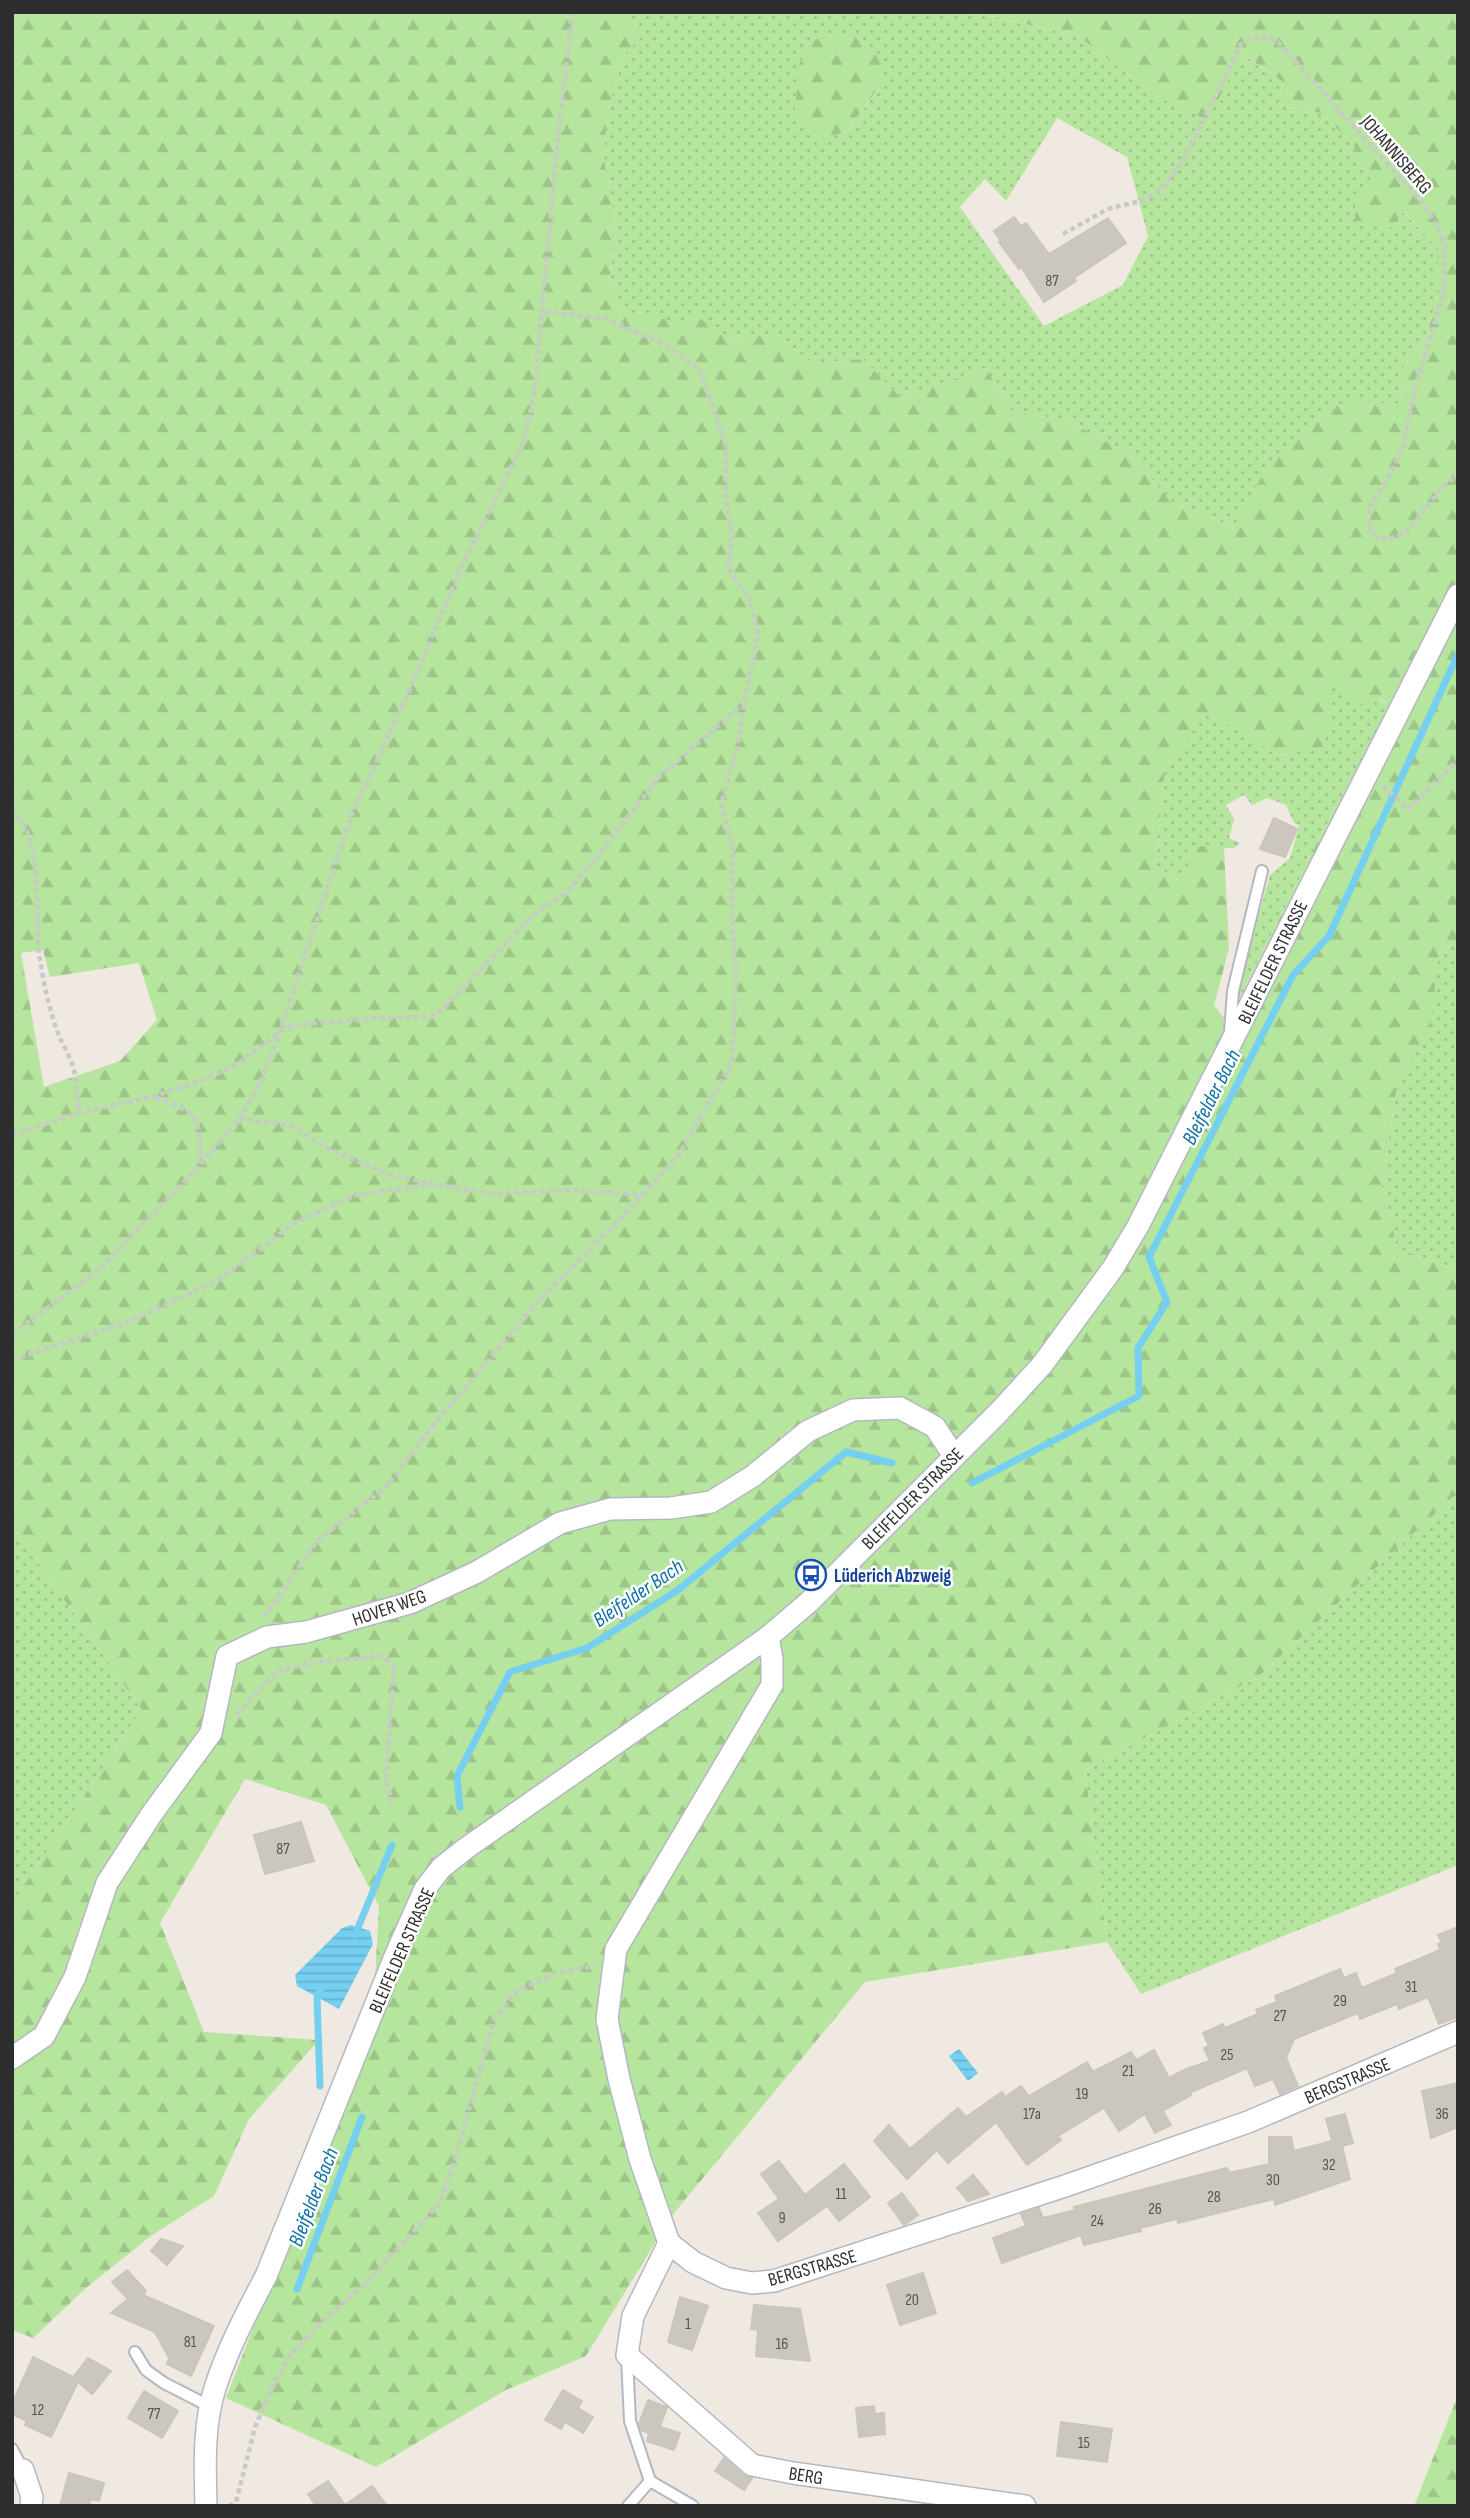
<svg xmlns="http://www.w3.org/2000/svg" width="1470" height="2518" font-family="'Sofia Sans Condensed',sans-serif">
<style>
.grass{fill:url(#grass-dots);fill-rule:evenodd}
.forest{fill:url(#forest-firs);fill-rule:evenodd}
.water{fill:url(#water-rules)}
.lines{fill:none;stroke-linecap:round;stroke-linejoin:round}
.stream{stroke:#75cff0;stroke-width:7}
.building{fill:#cbc7bf;stroke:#cbc5ba;stroke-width:2}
.service-casing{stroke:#b4b7c1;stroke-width:14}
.minor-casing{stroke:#b4b7c1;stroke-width:24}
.path{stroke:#c9c9c9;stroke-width:4.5;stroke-dasharray:5 3.5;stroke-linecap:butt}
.service{stroke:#fff;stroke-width:10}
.minor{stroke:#fff;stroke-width:21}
.labels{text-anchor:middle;stroke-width:5;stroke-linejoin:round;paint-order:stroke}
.number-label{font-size:16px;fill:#555452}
.street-label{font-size:19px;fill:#2e2e2e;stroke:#fff}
.transit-label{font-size:19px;font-weight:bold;fill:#164399;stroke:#fff;text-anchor:start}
.water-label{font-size:21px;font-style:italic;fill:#0d6fa3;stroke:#fff}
</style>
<defs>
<pattern id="grass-dots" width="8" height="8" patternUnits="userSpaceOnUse" patternTransform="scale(1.75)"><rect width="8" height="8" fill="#b6e59e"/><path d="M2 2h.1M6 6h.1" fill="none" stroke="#9dc588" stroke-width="1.8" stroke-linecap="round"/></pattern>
<pattern id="forest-firs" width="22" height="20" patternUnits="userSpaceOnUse" patternTransform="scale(1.75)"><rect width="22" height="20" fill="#b6e59e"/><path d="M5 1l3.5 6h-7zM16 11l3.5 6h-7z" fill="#9dc588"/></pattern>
<pattern id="water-rules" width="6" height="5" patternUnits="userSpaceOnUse" patternTransform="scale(1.75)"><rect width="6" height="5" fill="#75cff0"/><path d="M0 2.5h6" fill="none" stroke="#66b2ce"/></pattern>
</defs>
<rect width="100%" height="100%" fill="#efe9e1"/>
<g class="grass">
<path d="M 628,12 L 953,12 L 996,17 L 1078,36 L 1160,98 L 1242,54 L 1283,82 L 1279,106 L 1321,113 L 1351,142 L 1375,183 L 1438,248 L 1438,296 L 1423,347 L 1403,368 L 1402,405 L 1348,400 L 1248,504 L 1233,527 L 1172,502 L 1128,453 L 1064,419 L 1013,413 L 986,368 L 900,397 L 863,359 L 812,363 L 777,335 L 726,337 L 691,313 L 683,324 L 624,311 L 609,281 L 612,266 L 614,212 L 604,160 L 607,113 L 624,55 L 643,35 ZM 880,87 L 846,132 L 795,111 L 798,88 ZM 1057,118 L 1127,157 L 1148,236 L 1123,285 L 1044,326 L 960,207 L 985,179 L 1006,201 Z"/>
<path d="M 1332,684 C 1352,684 1375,695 1390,706 L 1320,837 L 1240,997 L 1236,994 L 1270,875 L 1290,858 L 1299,826 L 1294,823 L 1286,805 L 1267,798 L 1252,805 L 1244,795 L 1226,805 L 1234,819 L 1229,838 L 1240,843 L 1234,848 L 1187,847 L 1193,875 L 1181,881 L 1155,866 L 1165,767 L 1208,711 L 1279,756 L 1324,746 Z"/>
<path d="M 1458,943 L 1458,1271 L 1397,1248 L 1382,1183 L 1398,1080 L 1429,1032 L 1439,951 Z"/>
<path d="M 1454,1496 L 1458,1496 L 1458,1865 L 1141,1994 L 1107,1942 L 1085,1770 L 1259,1676 Z"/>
<path d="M 12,1526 L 142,1710 L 12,1903 Z"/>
</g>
<g class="forest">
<path d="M 12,12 L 628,12 L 643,35 L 624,55 L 607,113 L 604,160 L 614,212 L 612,266 L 609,281 L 624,311 L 683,323 L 691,312 L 726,337 L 777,335 L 812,363 L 863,359 L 900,397 L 986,368 L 1013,413 L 1064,419 L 1128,453 L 1172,502 L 1233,527 L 1265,471 L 1315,417 L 1348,400 L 1402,404 L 1403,368 L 1423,347 L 1438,296 L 1438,248 L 1404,212 L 1388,230 L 1355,220 L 1355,199 L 1374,183 L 1351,142 L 1321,113 L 1279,106 L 1283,82 L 1243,54 L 1207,120 L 1160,98 L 1078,36 L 996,17 L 953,12 L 1458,12 L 1458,943 L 1439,951 L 1430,1032 L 1398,1080 L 1382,1183 L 1397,1248 L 1458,1271 L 1458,1496 L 1454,1496 L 1259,1676 L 1085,1770 L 1107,1942 L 865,1982 L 670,2218 L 586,2356 L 506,2390 L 376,2467 L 226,2398 L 373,2017 L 379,1906 L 326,1805 L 245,1779 L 160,1923 L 204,2032 L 319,2040 L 249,2119 L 214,2196 L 152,2235 L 86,2288 L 33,2338 L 12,2330 L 12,1903 L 142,1710 L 12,1526 ZM 1333,685 L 1343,685 C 1356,701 1360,711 1381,699 L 1390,706 L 1320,837 L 1228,1022 L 1214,1006 L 1229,948 L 1224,847 L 1186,846 L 1193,875 L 1180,881 L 1155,866 L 1165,767 L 1208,712 L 1279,756 L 1325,746 ZM 43,950 L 50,977 L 139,963 L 157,1020 L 120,1061 L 44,1087 L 21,953 Z"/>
<path d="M 834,34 C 862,35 867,41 882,63 L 880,86 L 846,132 L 821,138 L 807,130 L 795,111 L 799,65 L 814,40 Z"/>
<path d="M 1458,2395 L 1458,2506 L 1414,2506 Z"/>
</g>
<g class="water">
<path d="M 351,1925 L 370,1931 L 373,1944 L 339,2009 L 297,1986 L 295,1975 L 342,1928 Z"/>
<path d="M 959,2049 L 978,2073 L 968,2081 L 949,2056 Z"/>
</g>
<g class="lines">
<g class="stream">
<path d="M 972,1483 L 1139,1396 L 1138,1348 L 1167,1302 L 1149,1257 L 1293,975 L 1329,936 L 1458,654"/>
<path d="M 460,1807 L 457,1776 L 510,1672 L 587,1648 L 678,1590 L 846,1452 L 892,1463"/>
<path d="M 355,1935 L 392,1845"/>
<path d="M 320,2086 L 317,1997 L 321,1990"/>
<path d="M 297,2289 L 362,2117"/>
</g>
</g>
<g class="building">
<path d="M 1014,217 L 1021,226 L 1026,223 L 1049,254 L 1108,218 L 1126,243 L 1074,278 L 1076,281 L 1044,302 L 1021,267 L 1019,269 L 999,242 L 1001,241 L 994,231 Z"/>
<path d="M 1274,818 L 1297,829 L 1285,857 L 1260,849 Z"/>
<path d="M 301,1822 L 314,1861 L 265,1874 L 254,1835 Z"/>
<path d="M 1458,1927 L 1458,2017 L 1439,2024 L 1428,1997 L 1399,2009 L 1397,2004 L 1360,2019 L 1358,2013 L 1294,2039 L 1286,2058 L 1298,2086 L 1280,2094 L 1273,2079 L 1255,2086 L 1247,2068 L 1189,2093 L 1191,2095 L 1163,2111 L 1171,2125 L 1155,2133 L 1145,2114 L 1119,2131 L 1104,2108 L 1058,2136 L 1061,2140 L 1027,2165 L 996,2122 L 948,2163 L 937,2150 L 907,2179 L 874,2141 L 889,2125 L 910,2149 L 958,2108 L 966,2117 L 1002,2092 L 1005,2097 L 1021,2086 L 1029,2096 L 1087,2062 L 1093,2072 L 1131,2052 L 1136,2060 L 1154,2050 L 1169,2078 L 1186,2069 L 1210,2061 L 1204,2048 L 1209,2046 L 1203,2033 L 1223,2024 L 1225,2028 L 1258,2014 L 1256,2010 L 1277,2002 L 1275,1996 L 1340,1969 L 1344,1978 L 1356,1973 L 1362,1988 L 1397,1973 L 1395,1969 L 1440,1950 L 1438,1944 L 1442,1943 L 1438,1935 Z"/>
<path d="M 1458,2083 L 1458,2127 L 1431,2138 L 1422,2091 Z"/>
<path d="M 1345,2114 L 1353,2143 L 1342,2146 L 1350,2179 L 1275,2205 L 1274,2199 L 1178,2223 L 1177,2219 L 1140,2228 L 1141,2231 L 1084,2245 L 1081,2235 L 1002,2263 L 993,2238 L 1026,2226 L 1021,2214 L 1039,2208 L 1043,2218 L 1075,2210 L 1074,2207 L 1227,2168 L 1229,2173 L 1269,2164 L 1269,2137 L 1291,2137 L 1294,2151 L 1332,2141 L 1326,2119 Z"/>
<path d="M 779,2161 L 805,2195 L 844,2164 L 870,2197 L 839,2221 L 827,2206 L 778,2241 L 758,2213 L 779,2199 L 761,2174 Z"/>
<path d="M 973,2175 L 989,2194 L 968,2201 L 957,2188 Z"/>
<path d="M 902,2193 L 918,2215 L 904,2225 L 888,2203 Z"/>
<path d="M 161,2239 L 183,2246 L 167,2265 L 151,2251 Z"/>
<path d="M 127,2270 L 146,2291 L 143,2295 L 214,2326 L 191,2376 L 167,2364 L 169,2358 L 155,2332 L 111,2313 L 128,2299 L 112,2282 Z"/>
<path d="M 923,2273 L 936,2313 L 900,2325 L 887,2285 Z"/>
<path d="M 680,2297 L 708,2306 L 692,2350 L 668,2342 Z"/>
<path d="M 754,2305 L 800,2309 L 810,2361 L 756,2356 L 758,2330 L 751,2329 Z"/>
<path d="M 33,2357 L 73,2377 L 88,2358 L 111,2371 L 92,2394 L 78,2382 L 51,2437 L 25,2425 L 27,2421 L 12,2414 L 12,2404 Z"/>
<path d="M 563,2390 L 582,2401 L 578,2408 L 593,2417 L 583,2433 L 565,2422 L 561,2429 L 545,2420 Z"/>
<path d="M 144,2391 L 178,2411 L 162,2438 L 128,2418 Z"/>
<path d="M 648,2400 L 667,2407 L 660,2427 L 680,2433 L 674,2450 L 647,2441 L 649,2433 L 641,2430 L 639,2424 Z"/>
<path d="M 874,2406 L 875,2414 L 884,2413 L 885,2434 L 859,2437 L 856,2408 Z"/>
<path d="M 1061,2422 L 1112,2429 L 1107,2462 L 1057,2456 Z"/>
<path d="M 724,2458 L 743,2475 L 752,2478 L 744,2490 L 715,2471 Z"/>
<path d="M 69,2473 L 104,2483 L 99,2501 L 91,2499 L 89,2506 L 60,2506 Z"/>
<path d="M 328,2481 L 345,2505 L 372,2486 L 387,2506 L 316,2506 L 308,2494 Z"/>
</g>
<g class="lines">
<g class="service-casing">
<g id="service">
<path d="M 1230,1032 L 1233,991 L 1262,871"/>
<path d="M 135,2352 L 146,2370 L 164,2383 L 211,2407"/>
<path d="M 627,2358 L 630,2421 L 650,2481 L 693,2506"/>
<path d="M 12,2449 L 23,2470"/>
<path d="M 628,2506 L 650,2481"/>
</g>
</g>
<g class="minor-casing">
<g id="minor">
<path d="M 768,1637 L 772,1659 L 772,1685 L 616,1949 L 607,2019 L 619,2079 L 640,2159 L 669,2243 L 693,2262 L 726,2278 L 752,2283 L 774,2281 L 1065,2186 L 1248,2122 L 1458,2032"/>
<path d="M 12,2058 L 44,2036 L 75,1977 L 107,1883 L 151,1815 L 211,1733 L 227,1656 L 267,1637 L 306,1632 L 410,1603 L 477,1572 L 560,1523 L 610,1509 L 671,1508 L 711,1502 L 753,1476 L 808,1431 L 853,1410 L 900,1408 L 935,1427 L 954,1456"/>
<path d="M 669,2243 L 633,2316 L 627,2355 L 752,2465 L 793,2473 L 1025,2506"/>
<path d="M 23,2470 L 32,2497 L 31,2506"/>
<path d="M 206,2506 C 205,2467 203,2426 215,2388 C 227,2350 247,2312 266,2276 L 396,1954 L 425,1889 L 441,1868 L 465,1849 L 768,1637 L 809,1602 L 998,1413 L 1042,1365 L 1113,1268 L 1138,1226 L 1458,595"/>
</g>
</g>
<g class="path">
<path d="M 1063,234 L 1108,209 L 1144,200 L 1160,190 L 1182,163 L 1241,44 L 1259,36 L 1278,42 L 1424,205 L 1435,222 L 1445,245 L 1444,290 L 1416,385 L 1403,447 L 1387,480 L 1369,508 L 1369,525 L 1375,536 L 1387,540 L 1407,532 L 1441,489 L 1458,474"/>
<path d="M 1383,786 L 1408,809 L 1458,760"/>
<path d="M 12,809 C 45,839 34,912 39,953 C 43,981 49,1010 59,1036 C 64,1047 71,1058 74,1070 C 77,1084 77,1099 79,1113 L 155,1096 L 200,1081 L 238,1064 L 279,1033 L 294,1025 L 377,1018 L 431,1017 L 442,1010 L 532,916 L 566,893 L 585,872 L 660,776 L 743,704"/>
<path d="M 156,1097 C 200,1114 201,1118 199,1165"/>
<path d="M 239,1119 L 291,1126 L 331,1150 L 391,1175 L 432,1184 L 492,1194 L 570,1190 L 642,1195"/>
<path d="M 12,1135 L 79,1113"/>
<path d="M 12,1334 L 99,1270 L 199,1166 L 239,1119 L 258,1088 L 276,1043 L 352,814 L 409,691 L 459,573 L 523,443 L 534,395 L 560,116 L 573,12"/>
<path d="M 12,1360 L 130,1321 L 217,1281 L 293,1224 L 352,1196 L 432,1184"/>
<path d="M 264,1617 L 317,1541 L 386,1487 L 435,1423 L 544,1295 L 643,1195 L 680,1153 L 732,1063 L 736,974 L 732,923 L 733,851 L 721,804 L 738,746 L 744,703 L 758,636 L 750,599 L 728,568 L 732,532 L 725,494 L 726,446 L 699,369 L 663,344 L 607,319 L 540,311"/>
<path d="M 237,1714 L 277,1671 L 315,1662 L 384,1656 L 394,1668 L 386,1779 L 392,1803"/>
<path d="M 229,2506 L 236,2502 L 255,2427 L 272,2387 L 290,2355 L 322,2322 L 365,2284 L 440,2203 L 452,2170 L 494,2020 L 517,1991 L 556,1973 L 595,1966"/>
</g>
<use href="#service" class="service"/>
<use href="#minor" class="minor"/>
</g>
<defs>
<g id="bus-ring" transform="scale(1.575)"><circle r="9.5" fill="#fff" stroke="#1a4fb4" stroke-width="1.5"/><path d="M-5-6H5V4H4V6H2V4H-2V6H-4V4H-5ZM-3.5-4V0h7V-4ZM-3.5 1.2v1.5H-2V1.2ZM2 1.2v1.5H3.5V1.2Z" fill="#1a4fb4"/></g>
</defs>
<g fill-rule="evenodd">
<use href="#bus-ring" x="811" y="1575"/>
</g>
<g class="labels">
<g class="number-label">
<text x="1052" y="286">87</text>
<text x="283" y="1854">87</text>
<text x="1411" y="1992">31</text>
<text x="1340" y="2006">29</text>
<text x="1280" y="2021">27</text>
<text x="1227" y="2060">25</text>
<text x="1128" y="2076">21</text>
<text x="1082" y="2099">19</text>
<text x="1032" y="2119">17a</text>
<text x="1442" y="2119">36</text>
<text x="1329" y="2170">32</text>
<text x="1273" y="2185">30</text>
<text x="841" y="2199">11</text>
<text x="1214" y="2202">28</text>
<text x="1155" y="2214">26</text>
<text x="782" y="2223">9</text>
<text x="1097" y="2226">24</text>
<text x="912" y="2305">20</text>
<text x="688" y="2329">1</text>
<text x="190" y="2347">81</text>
<text x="782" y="2349">16</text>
<text x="38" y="2415">12</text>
<text x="154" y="2419">77</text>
<text x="1084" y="2448">15</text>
</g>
<g class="street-label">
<text transform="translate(1397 154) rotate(49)" y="7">JOHANNISBERG</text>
<text transform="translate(1272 962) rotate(-64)" y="7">BLEIFELDER STRASSE</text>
<text transform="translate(912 1498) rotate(-45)" y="7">BLEIFELDER STRASSE</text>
<text transform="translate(389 1607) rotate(-19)" y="7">HOVER WEG</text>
<text transform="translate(401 1950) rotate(-66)" y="7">BLEIFELDER STRASSE</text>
<text transform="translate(1347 2080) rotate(-23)" y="7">BERGSTRASSE</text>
<text transform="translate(812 2267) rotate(-16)" y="7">BERGSTRASSE</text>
<text transform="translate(806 2475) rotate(9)" y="7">BERG</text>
</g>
<g class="transit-label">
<text x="834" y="1582">Lüderich Abzweig</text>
</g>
<g class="water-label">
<text transform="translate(1211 1097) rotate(-63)" y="7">Bleifelder Bach</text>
<text transform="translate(638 1593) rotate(-34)" y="7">Bleifelder Bach</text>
<text transform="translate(313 2197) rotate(-69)" y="7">Bleifelder Bach</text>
</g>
</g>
<rect width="1470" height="2518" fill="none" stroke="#2e2e2e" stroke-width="28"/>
</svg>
